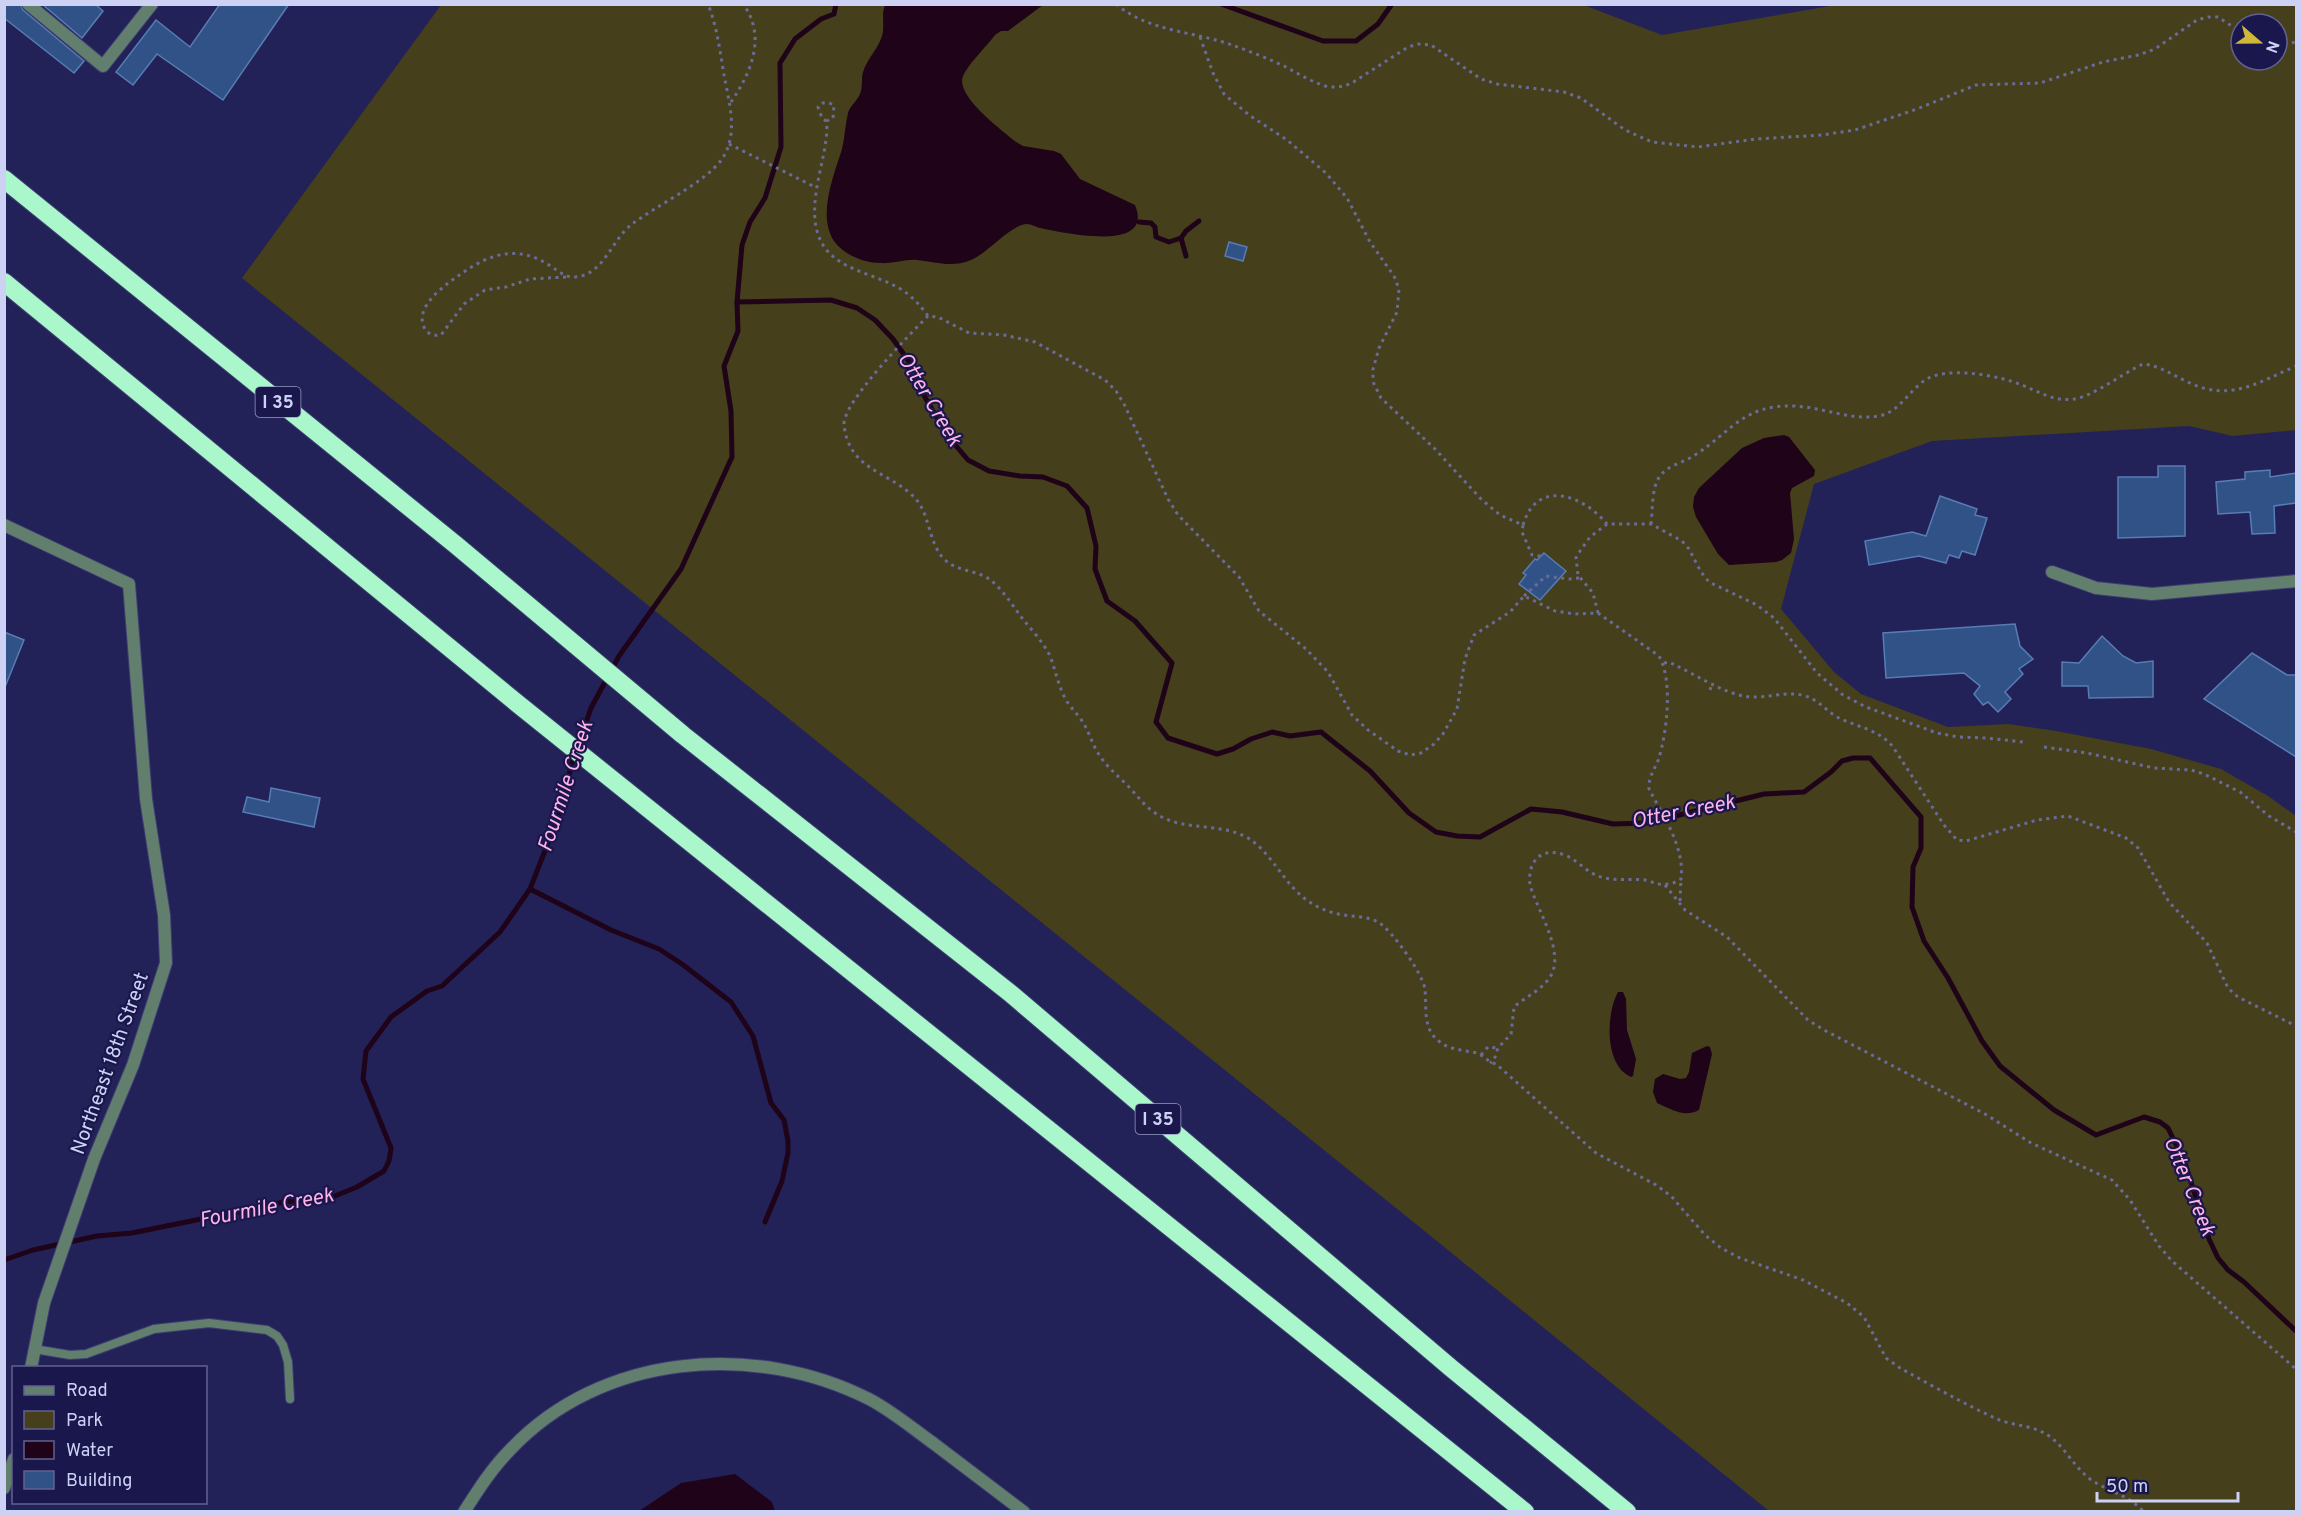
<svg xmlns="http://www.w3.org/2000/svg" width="2301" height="1516" font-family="Overpass,sans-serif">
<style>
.green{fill:#453f1c;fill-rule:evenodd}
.water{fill:#1f0318}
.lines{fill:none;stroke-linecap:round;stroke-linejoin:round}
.stream{stroke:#1f0318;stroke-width:5}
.building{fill:#305286;stroke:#587cb4;stroke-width:1.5}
.lane-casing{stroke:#3e3e71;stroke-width:10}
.street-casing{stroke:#3e3e71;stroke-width:14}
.highway-casing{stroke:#3e3e71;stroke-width:20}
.path{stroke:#696b99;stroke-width:3;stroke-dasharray:3 4.5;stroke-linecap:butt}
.lane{stroke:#627f6e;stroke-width:8}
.street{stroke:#627f6e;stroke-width:12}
.highway{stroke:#abf7cc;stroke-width:18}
.labels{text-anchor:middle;stroke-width:4.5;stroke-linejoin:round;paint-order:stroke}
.shield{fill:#1a174d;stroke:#979ac3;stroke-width:1.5}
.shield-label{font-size:18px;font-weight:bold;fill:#cdd2f5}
.street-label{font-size:20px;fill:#cdd2f5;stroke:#1a174d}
.water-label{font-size:21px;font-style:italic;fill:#ffb3e7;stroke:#1a174d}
</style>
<rect width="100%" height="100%" fill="#232258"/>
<path class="green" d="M 1581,4 L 1662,35 L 1836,5 L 2296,5 L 2296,430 L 2233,436 L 2189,426 L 1932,441 L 1814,484 L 1781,609 L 1834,672 L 1861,694 L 1948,727 L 2008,724 L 2056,731 L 2151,749 L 2221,769 L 2268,796 L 2296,816 L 2296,1511 L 1769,1511 L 1427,1233 L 242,278 L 441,5 ZM 2241,24 L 2277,24 L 2277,60 L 2241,60 Z"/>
<g class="water">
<path d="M 885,5 L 1043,5 L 1008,31 L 1001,31 L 995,35 C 986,47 969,63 963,76 C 955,96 1002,130 1016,142 L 1023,146 L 1054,151 L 1061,154 L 1080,179 L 1135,205 C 1155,253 1064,233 1040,228 C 1036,227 1031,224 1027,224 C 1011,224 988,253 971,260 C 952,268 936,262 917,260 C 905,259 893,264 881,263 C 864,263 844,255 834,241 C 817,215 834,175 842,149 C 845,137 845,125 848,113 C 850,106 857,101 860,94 C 863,87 861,79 863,72 C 867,59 878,49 882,36 C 885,26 881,15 885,5 Z"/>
<path d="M 1784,435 L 1789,437 L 1815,470 L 1814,476 L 1792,488 L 1790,493 L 1794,539 L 1791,553 L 1782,560 L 1776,562 L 1729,565 L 1718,554 L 1696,517 L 1693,507 L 1694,497 L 1699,488 L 1742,448 L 1764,438 Z"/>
<path d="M 1618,992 L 1623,992 L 1626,999 L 1627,1030 L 1636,1059 L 1633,1076 L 1631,1077 C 1604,1065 1606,1014 1618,992 Z"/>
<path d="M 1707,1046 L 1710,1047 L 1712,1054 L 1699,1110 C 1684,1118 1671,1109 1657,1103 L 1653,1092 L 1655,1079 L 1663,1074 L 1680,1079 L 1686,1078 L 1689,1072 L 1692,1053 Z"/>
<path d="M 735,1474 L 772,1502 L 775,1511 L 639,1511 L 681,1483 Z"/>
</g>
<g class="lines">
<g class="stream">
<path d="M 1221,4 L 1323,41 L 1356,41 L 1378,24 L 1392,4"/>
<path d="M 1139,222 L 1151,223 L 1155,227 L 1156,237 L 1169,242 L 1181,238 L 1186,231 L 1199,221"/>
<path d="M 1181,238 L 1186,256"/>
<path d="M 737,302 L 831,300 L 857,308 L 875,320 L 893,339 L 917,373 L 922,392 L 940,423 L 951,440 L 968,460 L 989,471 L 1020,476 L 1043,477 L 1067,486 L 1087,508 L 1096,546 L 1095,569 L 1107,601 L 1135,621 L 1172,663 L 1156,722 L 1168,738 L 1217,754 L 1233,749 L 1251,739 L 1272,732 L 1290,736 L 1321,732 L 1370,771 L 1409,813 L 1436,832 L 1457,836 L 1480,837 L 1531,809 L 1562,812 L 1613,824 L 1647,823 L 1764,794 L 1804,792 L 1831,772 L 1842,761 L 1853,758 L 1870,758 L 1921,817 L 1921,848 L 1913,867 L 1912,907 L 1924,941 L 1948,978 L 1982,1041 L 2000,1066 L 2054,1110 L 2096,1135 L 2144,1117 L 2160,1122 L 2168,1128 L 2185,1163 L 2209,1239 L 2218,1258 L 2228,1270 L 2244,1282 L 2296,1331"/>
<path d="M 530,889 L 611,930 L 659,949 L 682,964 L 731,1002 L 753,1036 L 771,1103 L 784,1120 L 788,1141 L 788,1153 L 782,1181 L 765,1222"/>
<path d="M 4,1260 L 33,1250 L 97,1236 L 132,1233 L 206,1218 L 219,1218 L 237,1212 L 284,1202 L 311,1200 L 320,1196 L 330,1198 L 357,1187 L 384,1171 L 389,1161 L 391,1148 L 363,1079 L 366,1051 L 391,1017 L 427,991 L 442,986 L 500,932 L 530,889 L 562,807 L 571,766 L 591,708 L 619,656 L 681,569 L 732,457 L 731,411 L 724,366 L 738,331 L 737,302 L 742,245 L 750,222 L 765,198 L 781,147 L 780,63 L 795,39 L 821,19 L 834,14 L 836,4"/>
</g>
</g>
<g class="building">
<path d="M 4,4 L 20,4 L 23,10 L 84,61 L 74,73 L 4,18 Z"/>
<path d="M 42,4 L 95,4 L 103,11 L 82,38 Z"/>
<path d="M 220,4 L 289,4 L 223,100 L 157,54 L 133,85 L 116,72 L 156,20 L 190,47 Z"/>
<path d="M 1229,242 L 1247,247 L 1243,261 L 1225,256 Z"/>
<path d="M 2158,466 L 2185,466 L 2185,536 L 2118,538 L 2118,477 L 2158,477 Z"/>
<path d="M 2270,470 L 2270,477 L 2296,473 L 2296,503 L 2274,506 L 2275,533 L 2252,534 L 2250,512 L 2218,514 L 2216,482 L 2245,479 L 2245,472 Z"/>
<path d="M 1940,496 L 1977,509 L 1975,515 L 1987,518 L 1975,555 L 1962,551 L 1959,558 L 1949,555 L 1946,563 L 1919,556 L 1869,565 L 1865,541 L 1912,532 L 1926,536 Z"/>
<path d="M 1544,553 L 1566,571 L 1540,600 L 1519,584 L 1526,575 L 1523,573 L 1535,559 L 1537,560 Z"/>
<path d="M 2015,624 L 2020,646 L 2033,659 L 2019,669 L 2023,674 L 2005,692 L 2011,699 L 1998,712 L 1988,702 L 1983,705 L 1974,694 L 1980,686 L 1964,673 L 1886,678 L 1883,633 Z"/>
<path d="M 4,632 L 24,640 L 5,687 L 4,687 Z"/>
<path d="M 2102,636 L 2123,656 L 2136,663 L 2153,661 L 2153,697 L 2089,698 L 2088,686 L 2062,686 L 2062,662 L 2079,663 Z"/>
<path d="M 2252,653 L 2287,675 L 2296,675 L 2296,757 L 2204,699 Z"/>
<path d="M 271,788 L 320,798 L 314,827 L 243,812 L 247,797 L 269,802 Z"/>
</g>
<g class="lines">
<g class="lane-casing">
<path id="lane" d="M 34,1349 L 70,1355 L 86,1354 L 154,1329 L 209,1323 L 267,1330 L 277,1336 L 283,1345 L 288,1362 L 290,1399"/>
</g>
<g class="street-casing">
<g id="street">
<path d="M 28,4 L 103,66 L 152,4"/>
<path d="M 4,525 L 129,584 L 146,799 L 164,915 L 166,963 L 133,1065 L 94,1159 L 44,1303 L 31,1368"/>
<path d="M 2052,572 L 2096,588 L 2152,594 L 2296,581"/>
<path d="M 4,1488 L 14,1459"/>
<path d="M 464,1512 C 478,1490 492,1468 510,1450 C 601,1353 754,1341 869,1399 C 892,1411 912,1428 933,1443 C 963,1466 994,1489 1024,1512"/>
</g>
</g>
<g class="highway-casing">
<g id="highway">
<path d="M 4,179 L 456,545 L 683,735 L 1010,993 L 1451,1368 L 1627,1512"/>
<path d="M 4,282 L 518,704 L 1525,1512"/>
</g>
</g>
<g class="path">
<path d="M 1116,4 C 1149,32 1193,31 1232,45 C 1249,51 1267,58 1284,66 C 1297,73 1310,81 1325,86 C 1335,88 1343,87 1352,83 L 1408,47 L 1418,44 L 1431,45 L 1481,79 L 1497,84 L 1564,92 L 1581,98 L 1625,130 L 1652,142 L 1698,147 L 1756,139 L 1822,135 L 1855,130 L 1917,109 L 1976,85 L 2040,83 L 2103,62 L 2138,55 L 2155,49 L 2197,20 L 2208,17 L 2218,17 L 2241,32"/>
<path d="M 1200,37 L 1213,73 L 1224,94 L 1249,115 L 1287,140 L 1326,173 L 1347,198 L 1370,242 L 1394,276 L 1399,289 L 1397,312 L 1379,348 L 1373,369 L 1373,382 L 1381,398 L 1435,449 L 1481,499 L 1500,515 L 1523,525 L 1522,532 L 1532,555 L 1541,556"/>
<path d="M 2277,45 L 2296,42"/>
<path d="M 731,102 C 751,73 767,36 743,4"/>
<path d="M 827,129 L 826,121 L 822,118 L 818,107 C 822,101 828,102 834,105 L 833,118 L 827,121 C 828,155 812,185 815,220 C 820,269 865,269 899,288 C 911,295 920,305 928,316 L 938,317 L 969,333 L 1004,335 L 1035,342 L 1105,380 L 1116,391 L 1124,404 L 1168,499 L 1178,515 L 1239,577 L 1259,611 L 1306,649 L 1328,672 L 1352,715 L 1368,730 L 1398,751 L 1410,755 L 1421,753 L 1434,744 L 1443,734 L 1457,709 L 1465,659 L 1474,635 L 1510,612 L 1524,596 L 1555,611 L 1575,614 L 1598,613 L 1659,656 C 1673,680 1667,731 1659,758 C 1655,769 1648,777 1649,789 C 1663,816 1685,847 1681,879 C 1677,881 1673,884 1668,884 C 1660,886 1653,882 1645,880 C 1630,878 1613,882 1598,876 C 1587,872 1578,861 1567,856 C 1542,845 1527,861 1530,885 C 1537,910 1566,953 1550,977 C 1542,990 1525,997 1514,1007 L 1511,1034 L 1498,1048 L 1494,1060 L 1490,1063"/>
<path d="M 729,144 L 815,187"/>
<path d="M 566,277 L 530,279 L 506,287 L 485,290 L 464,304 L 441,335 C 434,336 429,335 425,329 C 415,312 434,294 447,284 C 479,260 510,240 549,265 C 560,272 567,280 581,276 C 604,271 613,239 631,225 C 655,206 705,183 722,159 C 739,134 729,102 724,75 C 720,51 717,27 708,4"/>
<path d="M 928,316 C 911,333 842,403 844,425 C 849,469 886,471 912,495 C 931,512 927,541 944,559 C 958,573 980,569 994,583 C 1005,593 1013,606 1022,618 C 1031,629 1042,641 1049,654 C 1055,667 1057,682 1064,696 C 1068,705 1074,710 1080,718 C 1088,728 1091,742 1098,753 C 1106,766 1117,775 1128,786 C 1136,794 1142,803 1151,810 C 1178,832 1212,822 1242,835 C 1268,846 1281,880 1304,898 C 1313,905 1323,910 1334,913 C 1348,917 1364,915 1378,922 C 1391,929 1424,975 1425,990 C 1427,1009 1422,1029 1440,1042 C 1450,1050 1464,1050 1477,1053 C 1484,1056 1488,1062 1496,1064 L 1596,1153 L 1656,1185 L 1671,1196 L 1705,1235 L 1721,1248 L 1740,1258 L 1803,1280 L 1847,1303 L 1864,1317 L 1886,1358 L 1900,1368 C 1931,1385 1964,1404 1997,1419 C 2013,1426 2034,1425 2049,1436 C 2065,1447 2073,1466 2090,1479 C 2107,1491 2129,1495 2144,1512"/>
<path d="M 1651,524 C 1653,510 1651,488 1660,476 C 1668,465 1685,462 1695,455 C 1731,432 1744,404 1794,406 C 1822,407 1851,421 1879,416 C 1904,411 1913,380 1937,375 C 1962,369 1999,376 2022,385 C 2039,392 2055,402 2074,399 C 2094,396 2123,373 2143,364 C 2161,366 2174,376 2190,383 C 2231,402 2259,382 2296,366"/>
<path d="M 1523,525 C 1537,478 1583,495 1607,524"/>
<path d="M 1524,596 L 1546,576 L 1569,579 L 1580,578"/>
<path d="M 1598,613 L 1593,593 L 1578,575 L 1576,558 L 1580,551 L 1590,537 L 1607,524 L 1651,524 L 1682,541 L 1689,549 L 1701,572 L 1709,582 L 1757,605 L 1774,618 L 1817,673 L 1843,695 L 1866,707 L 1937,733 L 1958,737 L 1986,738 L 2023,742"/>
<path d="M 1664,663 L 1669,662 L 1675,665 C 1696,675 1720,691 1743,696 C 1763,700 1783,691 1802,695 C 1817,698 1825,710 1837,717 C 1856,727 1879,729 1893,747 L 1944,825 L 1957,840 L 1966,841 L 2037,820 L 2068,816 L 2126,838 L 2138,848 L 2169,902 L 2207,943 L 2228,988 L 2238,997 L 2296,1026"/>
<path d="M 1710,690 L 1712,683"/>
<path d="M 2044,747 L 2087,753 L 2154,768 L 2191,770 L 2204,774 L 2240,792 L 2269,816 L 2296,832"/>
<path d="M 1665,885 L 1685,910 L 1727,937 L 1808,1020 L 1824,1030 L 1985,1114 L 2031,1143 L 2112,1180 L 2130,1200 L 2159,1246 L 2172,1261 L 2296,1369"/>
<path d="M 1680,901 L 1681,879"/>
<path d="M 1481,1055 L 1488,1047 L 1498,1048"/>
</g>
<use href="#lane" class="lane"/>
<use href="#street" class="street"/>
<use href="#highway" class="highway"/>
</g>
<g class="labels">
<g class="shield">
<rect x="255.5" y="387" width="45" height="30" rx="4.5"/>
<rect x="1135.5" y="1104" width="45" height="30" rx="4.5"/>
</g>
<g class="shield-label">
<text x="278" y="408">I 35</text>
<text x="1158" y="1125">I 35</text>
</g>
<g class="street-label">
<text transform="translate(109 1063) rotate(-70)" y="7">Northeast 18th Street</text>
</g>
<g class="water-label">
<text transform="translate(930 399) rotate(59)" y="7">Otter Creek</text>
<text transform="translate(565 786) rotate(-72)" y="7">Fourmile Creek</text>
<text transform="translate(1683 811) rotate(-11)" y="7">Otter Creek</text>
<text transform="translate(2190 1186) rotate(68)" y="7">Otter Creek</text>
<text transform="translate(266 1207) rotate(-11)" y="7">Fourmile Creek</text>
</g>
</g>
<rect width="2301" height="1516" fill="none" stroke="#cdd2f5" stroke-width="12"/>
<rect x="12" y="1366" width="195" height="138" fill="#1a174d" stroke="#626290" stroke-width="1.5"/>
<rect x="24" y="1386" width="30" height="9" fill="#627f6e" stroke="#626290" stroke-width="1.5"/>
<text x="66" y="1396" font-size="18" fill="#cdd2f5">Road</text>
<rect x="24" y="1411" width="30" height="18" fill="#453f1c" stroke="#626290" stroke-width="1.5"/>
<text x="66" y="1426" font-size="18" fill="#cdd2f5">Park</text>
<rect x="24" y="1441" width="30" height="18" fill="#1f0318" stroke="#626290" stroke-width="1.5"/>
<text x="66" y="1456" font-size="18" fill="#cdd2f5">Water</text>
<rect x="24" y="1471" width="30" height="18" fill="#305286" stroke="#626290" stroke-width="1.5"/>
<text x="66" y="1486" font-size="18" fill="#cdd2f5">Building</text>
<g transform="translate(2259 42) rotate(110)"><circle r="28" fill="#1a174d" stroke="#626290" stroke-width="1.5"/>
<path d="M0-4.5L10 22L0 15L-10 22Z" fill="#cfb837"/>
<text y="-9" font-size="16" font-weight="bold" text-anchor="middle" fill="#cdd2f5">N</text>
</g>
<path d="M2097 1492v9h141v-9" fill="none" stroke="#cdd2f5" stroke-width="3"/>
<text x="2106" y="1492" font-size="18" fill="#cdd2f5" stroke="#1a174d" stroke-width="4.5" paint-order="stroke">50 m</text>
</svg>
